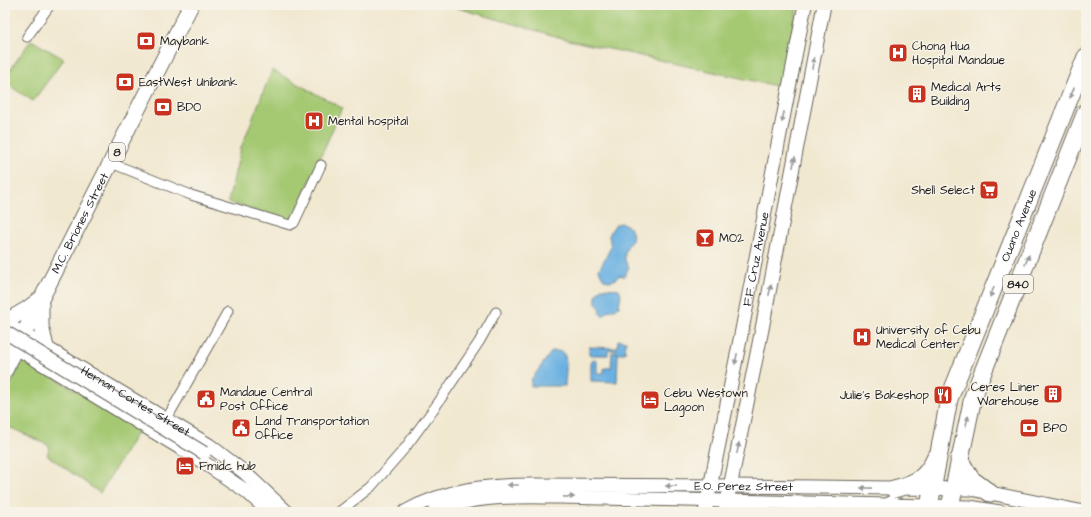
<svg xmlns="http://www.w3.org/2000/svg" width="1091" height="517" font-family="'Architects Daughter',sans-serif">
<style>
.green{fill:#a5c973;stroke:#607248}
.water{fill:#6bb1e1;stroke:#44667e}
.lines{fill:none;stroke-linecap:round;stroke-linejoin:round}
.street-casing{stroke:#67635b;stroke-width:11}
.secondary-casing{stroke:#67635b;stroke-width:15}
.primary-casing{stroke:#67635b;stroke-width:17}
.highway-casing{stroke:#67635b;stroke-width:19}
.street{stroke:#fff;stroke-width:9}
.secondary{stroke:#fff;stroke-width:13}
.primary{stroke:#fff;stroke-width:15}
.highway{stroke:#fff;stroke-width:17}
.secondary-bridge-casing{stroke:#67635b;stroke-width:15;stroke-linecap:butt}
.secondary-bridge{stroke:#fff;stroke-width:13}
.oneway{fill:#999}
.labels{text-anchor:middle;stroke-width:3;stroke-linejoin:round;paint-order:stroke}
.shield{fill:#f7f3e8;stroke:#5e5c59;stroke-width:1}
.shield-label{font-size:11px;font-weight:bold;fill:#1c1c1c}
.poi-label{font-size:12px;fill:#1c1c1c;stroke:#f7f3e8;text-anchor:start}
.street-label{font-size:12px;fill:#1c1c1c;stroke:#f7f3e8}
</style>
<rect width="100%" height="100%" fill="#f7f3e8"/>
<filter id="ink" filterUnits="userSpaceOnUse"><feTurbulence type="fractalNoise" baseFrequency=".025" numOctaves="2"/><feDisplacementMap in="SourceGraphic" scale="8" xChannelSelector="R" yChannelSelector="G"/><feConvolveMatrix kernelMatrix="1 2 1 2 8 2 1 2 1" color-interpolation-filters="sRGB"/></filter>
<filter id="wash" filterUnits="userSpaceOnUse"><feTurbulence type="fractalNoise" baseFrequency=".012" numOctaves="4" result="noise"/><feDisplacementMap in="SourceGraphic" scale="16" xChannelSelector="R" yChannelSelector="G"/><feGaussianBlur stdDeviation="0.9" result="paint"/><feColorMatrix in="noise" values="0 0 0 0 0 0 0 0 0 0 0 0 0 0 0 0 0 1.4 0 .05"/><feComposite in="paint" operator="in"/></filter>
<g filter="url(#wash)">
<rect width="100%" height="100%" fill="#f1e8d0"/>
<g class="green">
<path d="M 448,5 L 798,5 L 781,87 L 569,40 Z"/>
<path d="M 31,40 L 64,59 L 33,101 L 5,83 L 5,77 Z"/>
<path d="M 272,70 L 342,108 L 294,217 L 287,221 L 228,202 L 241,148 Z"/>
<path d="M 24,360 L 140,428 L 100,493 L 47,455 L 50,446 L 5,425 L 5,394 Z"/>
</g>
<g class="water">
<path d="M 621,223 C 628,224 635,232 632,240 C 631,242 629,244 628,245 C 624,252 623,261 629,267 L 624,277 L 621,275 L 617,277 L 616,279 C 605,284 603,279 599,270 L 611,247 L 609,236 L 611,231 L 615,225 Z"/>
<path d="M 602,288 L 619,289 L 621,294 L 619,306 L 615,309 L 608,311 L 603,316 L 599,313 L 601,309 C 593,303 595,296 600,289 Z"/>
<path d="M 618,340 L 626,341 L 625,353 L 618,353 L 617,382 L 591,381 L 591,360 L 597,360 L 597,373 L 604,373 L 604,368 L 611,368 L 612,352 L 616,353 L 616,350 L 608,350 L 608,355 L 589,355 L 589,347 L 617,348 Z"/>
<path d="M 552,351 C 555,351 559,351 562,352 C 569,356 565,379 565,386 L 531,386 L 531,380 Z"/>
</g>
</g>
<g filter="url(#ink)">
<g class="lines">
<g class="street-casing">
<g id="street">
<path d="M 27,37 L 50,5"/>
<path d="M 111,163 L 191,195 L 290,225 L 294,223 L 321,165"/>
<path d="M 166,420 L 228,311"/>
<path d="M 339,512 L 371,487 L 405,448 L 438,403 L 479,342 L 496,312"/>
</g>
</g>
<g class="secondary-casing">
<g id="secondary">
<path id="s1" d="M 5,323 L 209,445 L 244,472 L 287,512"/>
<path d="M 5,341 L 200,460 L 246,491 L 269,512"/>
<path id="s2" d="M 405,512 C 445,489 488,485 533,485 L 731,486 L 971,489 L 1084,512"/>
<path d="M 434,512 C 473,494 517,497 560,497 L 969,507 L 1000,512"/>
<path id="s3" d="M 705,512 L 741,335 L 805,5"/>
<path d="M 725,512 L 762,329 L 824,5"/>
</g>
</g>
<g class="primary-casing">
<g id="primary">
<path d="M 41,304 L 41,326 L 46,347"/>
<path d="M 5,322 L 27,309 L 39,300"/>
<path id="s4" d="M 5,370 L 191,5"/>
</g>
</g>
<g class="highway-casing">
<g id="highway">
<path d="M 959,459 L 971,479 L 990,493"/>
<path d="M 894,489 C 916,483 926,479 936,457"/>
<path d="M 891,505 L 912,512"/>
<path id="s5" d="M 928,512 L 949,399 L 1086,57"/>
<path d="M 949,512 L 973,397 L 1086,112"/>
</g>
</g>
<use href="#street" class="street"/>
<use href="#secondary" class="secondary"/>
<use href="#primary" class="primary"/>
<use href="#highway" class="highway"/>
<g class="secondary-bridge-casing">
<path id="secondary-bridge" d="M 5,332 L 204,453"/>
</g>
<use href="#secondary-bridge" class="secondary-bridge"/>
</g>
<defs><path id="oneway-solid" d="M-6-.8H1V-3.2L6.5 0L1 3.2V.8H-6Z"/></defs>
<g class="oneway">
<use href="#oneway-solid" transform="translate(813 63) rotate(-80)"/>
<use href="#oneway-solid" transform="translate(1072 93) rotate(112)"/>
<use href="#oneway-solid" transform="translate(783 117) rotate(101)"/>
<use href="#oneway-solid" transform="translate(794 162) rotate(-79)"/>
<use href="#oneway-solid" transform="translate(1027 260) rotate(-68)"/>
<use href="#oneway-solid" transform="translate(770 290) rotate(-79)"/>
<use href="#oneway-solid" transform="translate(992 292) rotate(112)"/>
<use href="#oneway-solid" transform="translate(736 359) rotate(102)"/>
<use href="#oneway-solid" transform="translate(967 421) rotate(-77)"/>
<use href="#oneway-solid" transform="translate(738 448) rotate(-79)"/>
<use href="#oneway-solid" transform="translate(513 485) rotate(180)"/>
<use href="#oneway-solid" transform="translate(671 486) rotate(-180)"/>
<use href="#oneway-solid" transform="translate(866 488) rotate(-179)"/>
<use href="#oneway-solid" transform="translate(569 497) rotate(1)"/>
</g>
</g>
<defs>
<g id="bank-square" transform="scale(1)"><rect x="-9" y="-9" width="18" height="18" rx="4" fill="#c8321e" stroke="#f7f3e8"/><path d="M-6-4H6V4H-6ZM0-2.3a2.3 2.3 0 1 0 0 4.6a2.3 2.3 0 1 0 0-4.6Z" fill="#fff"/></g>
<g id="hospital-square" transform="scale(1)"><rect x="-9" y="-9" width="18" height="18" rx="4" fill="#c8321e" stroke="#f7f3e8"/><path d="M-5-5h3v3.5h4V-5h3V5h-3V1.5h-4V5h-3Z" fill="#fff"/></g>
<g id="building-square" transform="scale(1)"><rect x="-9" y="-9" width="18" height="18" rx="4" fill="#c8321e" stroke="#f7f3e8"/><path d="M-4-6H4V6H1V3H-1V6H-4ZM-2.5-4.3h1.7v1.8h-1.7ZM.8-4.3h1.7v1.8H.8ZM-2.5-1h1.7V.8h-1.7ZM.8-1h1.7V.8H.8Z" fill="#fff"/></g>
<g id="supermarket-square" transform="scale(1)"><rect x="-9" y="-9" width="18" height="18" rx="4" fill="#c8321e" stroke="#f7f3e8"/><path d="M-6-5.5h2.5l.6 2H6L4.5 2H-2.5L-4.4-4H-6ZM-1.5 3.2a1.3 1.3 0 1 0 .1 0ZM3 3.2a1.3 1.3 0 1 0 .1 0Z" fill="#fff"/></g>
<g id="bar-square" transform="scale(1)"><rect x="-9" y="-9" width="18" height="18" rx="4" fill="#c8321e" stroke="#f7f3e8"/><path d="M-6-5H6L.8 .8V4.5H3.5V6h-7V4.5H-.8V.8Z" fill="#fff"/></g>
<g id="restaurant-square" transform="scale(1)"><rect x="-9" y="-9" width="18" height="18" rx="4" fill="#c8321e" stroke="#f7f3e8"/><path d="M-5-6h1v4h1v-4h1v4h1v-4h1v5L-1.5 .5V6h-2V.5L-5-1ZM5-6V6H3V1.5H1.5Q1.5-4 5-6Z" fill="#fff"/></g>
<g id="civic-square" transform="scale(1)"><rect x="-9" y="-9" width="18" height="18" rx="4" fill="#c8321e" stroke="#f7f3e8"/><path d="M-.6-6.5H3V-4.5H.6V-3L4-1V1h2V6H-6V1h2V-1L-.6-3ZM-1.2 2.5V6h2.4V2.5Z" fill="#fff"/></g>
<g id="hotel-square" transform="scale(1)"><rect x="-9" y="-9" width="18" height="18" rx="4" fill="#c8321e" stroke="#f7f3e8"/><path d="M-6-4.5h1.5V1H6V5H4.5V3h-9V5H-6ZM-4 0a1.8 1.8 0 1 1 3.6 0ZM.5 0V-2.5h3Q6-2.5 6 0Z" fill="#fff"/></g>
</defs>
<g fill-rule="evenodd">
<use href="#bank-square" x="146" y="41"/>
<use href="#hospital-square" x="898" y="53"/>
<use href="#bank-square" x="125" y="82"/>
<use href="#building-square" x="917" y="94"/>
<use href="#bank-square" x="163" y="107"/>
<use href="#hospital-square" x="314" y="121"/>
<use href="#supermarket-square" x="989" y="190"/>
<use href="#bar-square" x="705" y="238"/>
<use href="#hospital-square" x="862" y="337"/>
<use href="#building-square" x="1053" y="394"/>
<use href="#restaurant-square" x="943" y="395"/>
<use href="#civic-square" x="206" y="399"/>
<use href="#hotel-square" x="650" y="400"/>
<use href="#civic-square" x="241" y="428"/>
<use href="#bank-square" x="1029" y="428"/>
<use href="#hotel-square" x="185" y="466"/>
</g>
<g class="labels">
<g class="shield">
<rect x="109" y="143" width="16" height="18" rx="3"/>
<rect x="1003" y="275" width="30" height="18" rx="3"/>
</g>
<g class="shield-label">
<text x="117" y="156">8</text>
<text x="1018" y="288">840</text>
</g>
<g class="poi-label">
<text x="160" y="45">Maybank</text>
<text x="912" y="50">Chong Hua<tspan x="912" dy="14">Hospital Mandaue</tspan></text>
<text x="139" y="86">EastWest Unibank</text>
<text x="931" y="91">Medical Arts<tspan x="931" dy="14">Building</tspan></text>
<text x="177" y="111">BDO</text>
<text x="328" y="125">Mental hospital</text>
<text x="975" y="194" text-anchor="end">Shell Select</text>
<text x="719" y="242">MO2</text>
<text x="876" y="334">University of Cebu<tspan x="876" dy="14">Medical Center</tspan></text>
<text x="1039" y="391" text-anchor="end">Ceres Liner<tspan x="1039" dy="14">Warehouse</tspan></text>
<text x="220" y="396">Mandaue Central<tspan x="220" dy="14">Post Office</tspan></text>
<text x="664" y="397">Cebu Westown<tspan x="664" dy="14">Lagoon</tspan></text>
<text x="929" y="399" text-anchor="end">Julie's Bakeshop</text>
<text x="255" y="425">Land Transportation<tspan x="255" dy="14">Office</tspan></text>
<text x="1043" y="432">BPO</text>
<text x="199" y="470">Fmidc hub</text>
</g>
<g class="street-label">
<text dy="4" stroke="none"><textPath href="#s4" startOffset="165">M.C. Briones Street</textPath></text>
<text dy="4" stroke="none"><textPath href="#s5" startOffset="302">Ouano Avenue</textPath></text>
<text dy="4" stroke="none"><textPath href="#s3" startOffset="258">F.F. Cruz Avenue</textPath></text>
<text dy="4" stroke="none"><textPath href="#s1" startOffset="152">Hernan Cortes Street</textPath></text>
<text dy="4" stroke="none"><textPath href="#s2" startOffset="343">E.O. Perez Street</textPath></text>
</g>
</g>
<rect width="1091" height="517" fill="none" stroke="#f7f3e8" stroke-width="20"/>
</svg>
